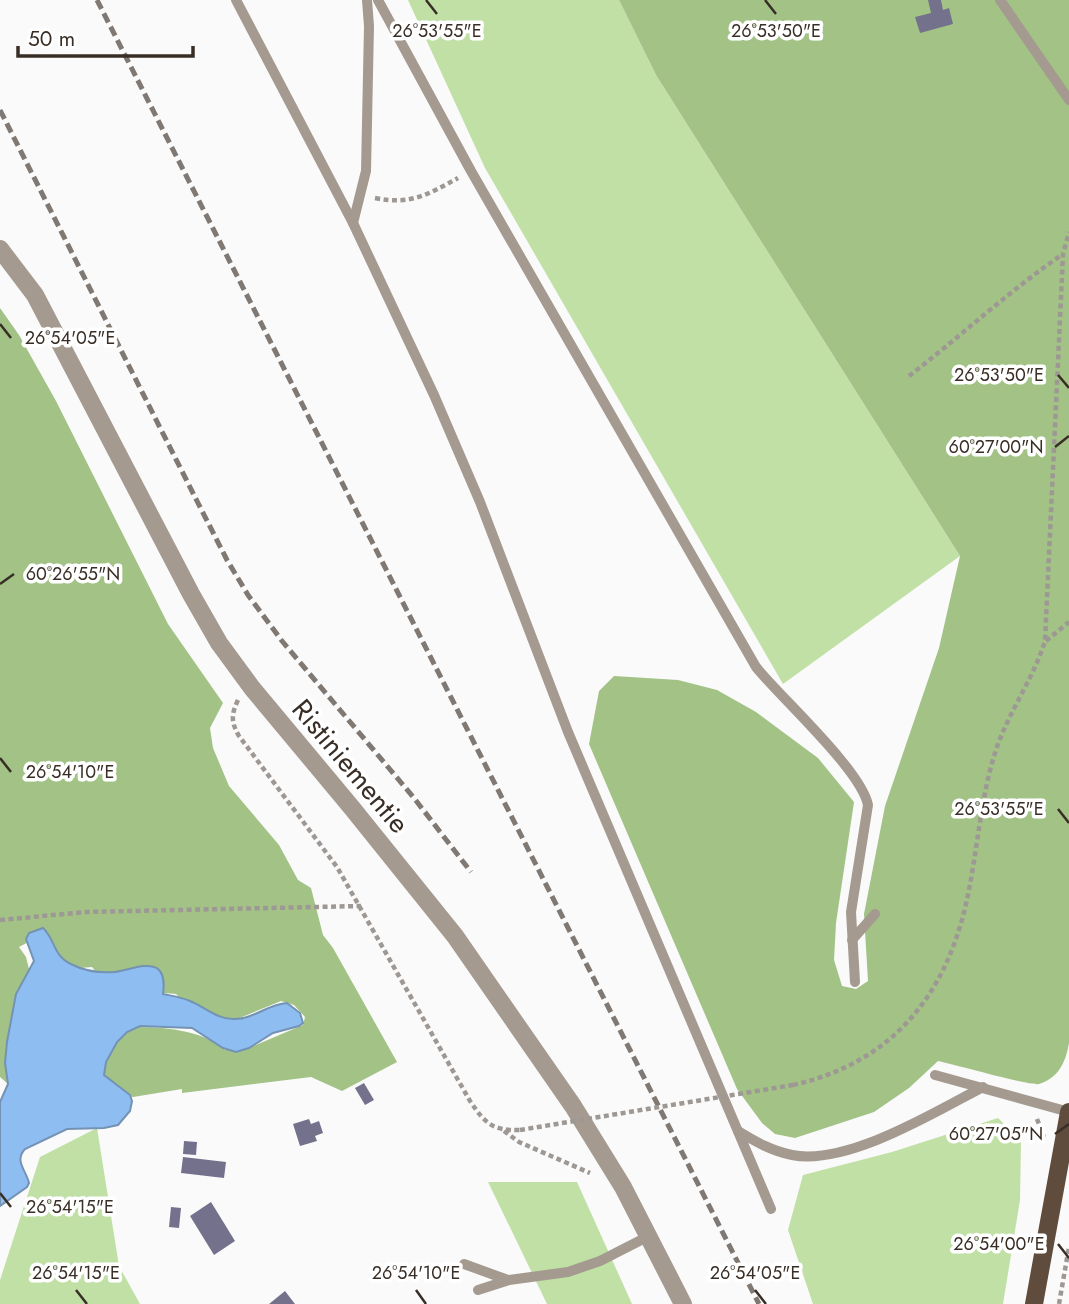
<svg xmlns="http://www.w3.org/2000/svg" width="1069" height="1304" font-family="Jost,sans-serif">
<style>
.green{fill:#c0e0a6}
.forest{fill:#a2c286}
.water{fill:#8ebef1;stroke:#7493b4;stroke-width:2}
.building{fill:#74718d}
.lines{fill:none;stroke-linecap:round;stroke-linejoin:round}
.path{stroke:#9e9894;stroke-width:4.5;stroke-dasharray:5 3.5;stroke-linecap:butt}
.service{stroke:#a59a90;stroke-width:10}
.tertiary{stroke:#a59a90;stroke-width:18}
.primary{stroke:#604c3c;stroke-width:18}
.rail{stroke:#7f7873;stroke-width:5;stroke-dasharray:10 5;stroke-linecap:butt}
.path-bridge{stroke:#9e9894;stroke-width:4.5;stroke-dasharray:5 3.5;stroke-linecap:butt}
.ticks{fill:none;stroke:#392e26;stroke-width:2.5}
.labels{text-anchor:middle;stroke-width:7;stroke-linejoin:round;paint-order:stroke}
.street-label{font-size:28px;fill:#392e26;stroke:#fff}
.ticks-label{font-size:18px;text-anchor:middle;fill:#392e26;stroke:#fff;stroke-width:7;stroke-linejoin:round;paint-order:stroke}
</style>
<rect width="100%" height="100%" fill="#fafafa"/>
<g class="green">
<path d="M 408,0 L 619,0 L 656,75 L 960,556 L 783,684 L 485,168 Z"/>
<path d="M 998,1118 L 1021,1141 L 1020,1200 L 1003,1304 L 813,1304 L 788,1230 L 803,1175 L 892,1152 Z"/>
<path d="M 97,1128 L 119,1266 L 140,1304 L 0,1304 L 0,1280 L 40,1157 Z"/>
<path d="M 488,1182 L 577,1182 L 632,1304 L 547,1304 Z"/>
</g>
<g class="forest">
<path d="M 619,0 L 1069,0 L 1069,1043 C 1066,1061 1059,1078 1039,1084 C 1030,1086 953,1064 938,1061 L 909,1088 L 874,1112 L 795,1138 L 775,1134 L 762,1123 L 737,1089 L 589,744 L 599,691 L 614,676 L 678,680 L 717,690 L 756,712 L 818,758 L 854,802 L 836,923 L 834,960 L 842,986 L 856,989 L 868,981 L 864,914 L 885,806 L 939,648 L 960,556 L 656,75 Z"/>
<path d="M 0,308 L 19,335 L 56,401 L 168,624 L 223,703 L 210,728 L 213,748 L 229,786 L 279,845 L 298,880 L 311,888 L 323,935 L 333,948 L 397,1062 L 342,1091 L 311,1077 L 182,1093 L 182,1089 L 133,1097 L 122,1095 L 97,1075 L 115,1040 L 128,1032 L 132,1027 C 162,1027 201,1029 225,1050 L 244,1050 L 303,1025 L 305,1017 L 294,1005 L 281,1001 L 230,1022 L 185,1003 L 176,994 L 165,993 L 149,1000 L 98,974 L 92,967 L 56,970 L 38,937 L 19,947 L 26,957 L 30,973 L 5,1065 L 8,1084 L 0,1077 Z"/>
</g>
<path class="water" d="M 43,928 C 56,940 52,956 73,965 C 85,971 101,973 115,972 C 127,971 147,961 158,969 C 165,975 164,986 163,994 C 172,996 181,997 190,1001 C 205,1007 218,1020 235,1019 C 254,1019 268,1004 287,1003 L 300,1013 L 303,1023 L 299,1026 L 273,1033 L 249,1048 L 236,1052 L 223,1048 L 192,1028 L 140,1026 L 127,1032 L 117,1042 L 106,1062 L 104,1075 L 130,1095 L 132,1101 L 130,1111 L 118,1125 L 104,1128 L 67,1129 L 25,1149 C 14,1161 26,1170 29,1183 L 27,1187 L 0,1206 L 0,1102 L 8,1084 L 5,1063 L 7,1042 L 16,994 L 34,961 L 26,939 L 29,933 Z"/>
<g class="building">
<path d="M 928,0 L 941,0 L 943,10 L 949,8 L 953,24 L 920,33 L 915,17 L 931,13 Z"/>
<path d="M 364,1083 L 374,1100 L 365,1105 L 355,1088 Z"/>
<path d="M 309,1119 L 311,1124 L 319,1121 L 323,1133 L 315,1136 L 317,1141 L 300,1146 L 293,1124 Z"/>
<path d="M 184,1141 L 197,1142 L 196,1155 L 183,1154 Z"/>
<path d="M 183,1157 L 226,1162 L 224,1178 L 181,1173 Z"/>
<path d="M 211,1202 L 235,1241 L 214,1255 L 190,1216 Z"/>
<path d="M 171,1207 L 181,1208 L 179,1228 L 169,1227 Z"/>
<path d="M 285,1291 L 295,1304 L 269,1304 Z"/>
</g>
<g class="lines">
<g class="path">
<path d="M 375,198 C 411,205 427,195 458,178"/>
<path d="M 909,376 C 961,336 1009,291 1063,254"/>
<path d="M 1046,641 L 1069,622"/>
<path d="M 238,700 C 231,715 231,722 239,736 L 337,867 L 470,1101 C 485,1123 492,1131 520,1130"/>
<path d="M 0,920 L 86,912 L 361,906"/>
<path d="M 793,1085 C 890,1063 944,999 966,904 C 977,856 980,800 995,753 C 1007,714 1033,680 1045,641 L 1063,254 L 1069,232"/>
<path d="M 1037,1119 L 1044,1137"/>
<path d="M 504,1131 L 519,1142 L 590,1173"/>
<path d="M 1059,1304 L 1069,1247"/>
</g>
<g class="service">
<path d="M 236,0 L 353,223 L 434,395 L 480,502 L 568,732 L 771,1209"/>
<path d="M 378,0 L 471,171 L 756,667 C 782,699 861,770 868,805 L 851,912 L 855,982"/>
<path d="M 1000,0 L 1069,100"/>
<path d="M 353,223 L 366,171 L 369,26 L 367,0"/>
<path d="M 852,940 L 875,914"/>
<path d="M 935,1075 L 1069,1112"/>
<path d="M 738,1131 C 756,1142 772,1151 792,1155 C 847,1166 935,1112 983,1087"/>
<path d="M 464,1264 L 508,1280"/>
<path d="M 478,1290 L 509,1280 L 568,1272 L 600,1261 L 649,1236"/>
</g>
<path class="tertiary" d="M 0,249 L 35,295 L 191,594 L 219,643 L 252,688 L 352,808 L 455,936 L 573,1106 L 623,1187 L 683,1304"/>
<path class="primary" d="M 1034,1304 L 1069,1112"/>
<g class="rail">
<path d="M 97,0 L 759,1304"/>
<path d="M 0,110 L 198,503 L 227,560 L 248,595 L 282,641 L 414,798 L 471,872"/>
</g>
<path class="path-bridge" d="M 520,1130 L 793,1085"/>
</g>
<path class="ticks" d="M 426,0 L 437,14M 765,0 L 776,14M 0,324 L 11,338M 1058,375 L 1069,388M 1055,447 L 1069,436M 0,584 L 14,574M 0,758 L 11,772M 1058,809 L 1069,823M 1055,1134 L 1069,1124M 0,1193 L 11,1207M 1058,1244 L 1069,1258M 76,1290 L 87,1304M 416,1290 L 426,1304M 755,1290 L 766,1304"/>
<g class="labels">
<g class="street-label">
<text transform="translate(351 766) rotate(50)" y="10">Ristiniementie</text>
</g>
</g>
<g class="ticks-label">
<text x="437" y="37">26°53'55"E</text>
<text x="776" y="37">26°53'50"E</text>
<text x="70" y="344">26°54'05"E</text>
<text x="999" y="381">26°53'50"E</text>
<text x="996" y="453">60°27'00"N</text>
<text x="73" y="580">60°26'55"N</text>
<text x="70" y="778">26°54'10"E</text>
<text x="999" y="815">26°53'55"E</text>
<text x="996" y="1140">60°27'05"N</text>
<text x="70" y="1213">26°54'15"E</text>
<text x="999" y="1250">26°54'00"E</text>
<text x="76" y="1279">26°54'15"E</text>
<text x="416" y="1279">26°54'10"E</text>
<text x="755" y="1279">26°54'05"E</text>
</g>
<path d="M18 46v10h175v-10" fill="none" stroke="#392e26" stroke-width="3.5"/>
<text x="28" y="46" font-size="21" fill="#392e26" stroke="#ffffff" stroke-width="5" paint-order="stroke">50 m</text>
</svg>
